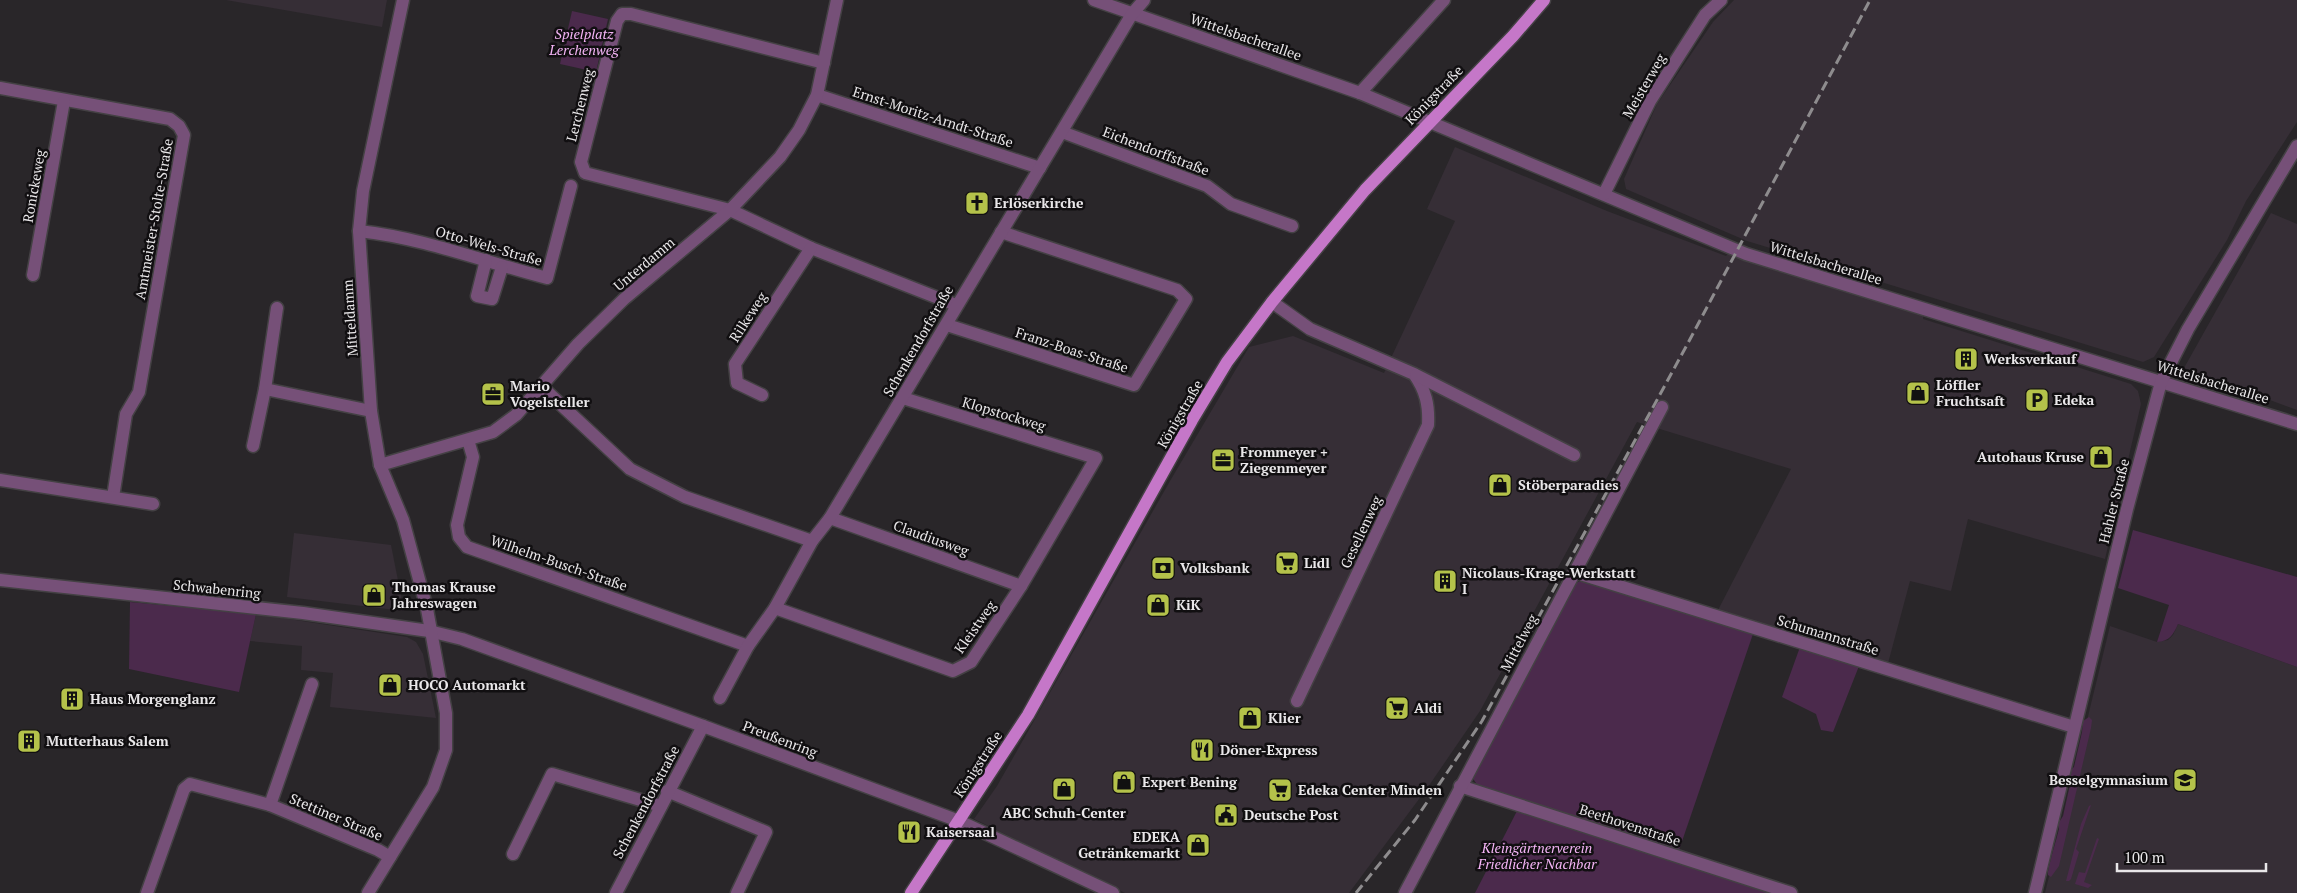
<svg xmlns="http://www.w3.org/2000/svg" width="2297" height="893" font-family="'PT Serif',serif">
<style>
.built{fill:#362e36}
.green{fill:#4b2a4c}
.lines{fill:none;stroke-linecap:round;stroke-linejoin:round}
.minor-casing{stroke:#444144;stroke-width:15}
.major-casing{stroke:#444144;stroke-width:15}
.minor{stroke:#765078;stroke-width:12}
.major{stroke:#c577c8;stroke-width:12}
.rail{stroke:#8e8c8e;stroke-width:3;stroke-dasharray:10 5;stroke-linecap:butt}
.labels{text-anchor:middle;stroke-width:5;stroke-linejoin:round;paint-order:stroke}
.park-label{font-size:14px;font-style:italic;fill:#f5b5f7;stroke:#110f11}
.street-label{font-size:14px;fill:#e9e7e9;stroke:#110f11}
.poi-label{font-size:14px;font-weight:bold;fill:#e9e7e9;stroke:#110f11;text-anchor:start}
</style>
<rect width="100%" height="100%" fill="#292629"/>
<g class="built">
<path d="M 226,0 L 387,0 L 382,27 Z"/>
<path d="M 1734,0 L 2297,0 L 2297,122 L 2246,201 L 2227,240 L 2154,357 L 2143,362 L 1747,241 L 1626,189 L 1624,179 L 1657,104 L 1713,22 Z"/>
<path d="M 1455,147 L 1607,211 L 1726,256 L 1728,254 L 1923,315 L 1923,319 L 2131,384 L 2138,391 L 2141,404 L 2105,559 L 1968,519 L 1951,591 L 1910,581 L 1887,667 L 1717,612 L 1791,469 L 1637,422 L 1480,711 L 1428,787 L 1349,893 L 1125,893 L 974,819 L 997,786 L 1170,481 L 1249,347 L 1293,336 L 1384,373 L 1455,221 L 1427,209 Z"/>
<path d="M 2271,213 L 2297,224 L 2297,410 L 2184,368 Z"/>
<path d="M 294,533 L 391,545 L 404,611 L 287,597 Z"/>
<path d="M 256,614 L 407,637 L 416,642 L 423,654 L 436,718 L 330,707 L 333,673 L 301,670 L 302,646 L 250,641 Z"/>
<path d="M 2178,624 L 2297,667 L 2297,893 L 2045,893 L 2110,626 L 2157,642 L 2168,640 L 2173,635 Z"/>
</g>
<g class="green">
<path d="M 572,11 L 608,19 L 596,72 L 560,64 Z"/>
<path d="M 2133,530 L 2297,577 L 2297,667 L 2178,624 C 2173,635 2170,641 2157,642 L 2169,605 L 2118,588 Z"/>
<path d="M 1586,581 L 1754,631 L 1678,853 L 1478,786 L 1472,777 L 1572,587 L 1578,582 Z"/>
<path d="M 130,602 L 256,614 L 239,692 L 129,669 Z"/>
<path d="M 1800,647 L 1859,666 L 1833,732 L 1821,730 L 1816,714 L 1782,697 Z"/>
<path d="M 2089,717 L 2092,720 L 2091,728 L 2059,866 L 2051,877 L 2048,875 C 2047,870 2057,838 2059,829 L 2058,824 L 2063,816 L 2071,780 L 2070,771 L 2074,767 L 2082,732 L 2083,721 Z"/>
<path d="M 2091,805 L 2076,849 L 2079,852 L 2071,879 L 2069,881 L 2066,881 L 2081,824 L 2089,806 Z"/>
<path d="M 1517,811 L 1777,893 L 1475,893 Z"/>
<path d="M 2097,838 L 2099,839 L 2084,882 L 2092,885 L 2088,888 L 2075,884 L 2079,872 L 2085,873 Z"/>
</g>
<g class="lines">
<g class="minor-casing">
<g id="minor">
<path d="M 1094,0 L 1360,93 L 1746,254 L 2297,424"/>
<path d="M 824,63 L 631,14 L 622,14 L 617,21 L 581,162 L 585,173 L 730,210 L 811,248 L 956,305"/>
<path d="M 0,88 L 170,119 L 179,126 L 184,135 L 139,392 L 126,414 L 113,497"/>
<path d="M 1360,93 L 1444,0"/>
<path d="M 817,95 L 1040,168"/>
<path d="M 1062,132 L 1207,186 L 1231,204 L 1292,226"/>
<path d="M 1604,194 L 1650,101 L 1705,15 L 1721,0"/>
<path d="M 359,231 C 424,238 485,262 547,278 L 571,186"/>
<path d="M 486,260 L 477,296 L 492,299 L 502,267"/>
<path d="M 33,275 L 64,101"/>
<path d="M 1272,302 L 1310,329 L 1414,374 C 1426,391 1429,405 1428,425 L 1297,701"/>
<path d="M 947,325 L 1134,385 L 1186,299 L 1177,290 L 1001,232"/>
<path d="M 1416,375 L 1574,455"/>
<path d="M 542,387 L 630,469 L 685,497 L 812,541"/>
<path d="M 265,389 L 371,411"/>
<path d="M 762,395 L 737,383 L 735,364 L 811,248"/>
<path d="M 468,440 L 473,457 L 457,525 L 459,537 L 467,547 L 748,646"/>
<path d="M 253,446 L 265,389 L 277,308"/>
<path d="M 380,465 L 493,432 L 516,415 L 578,344 L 624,299 L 730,210 L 780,157 L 799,130 L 817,95 L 837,0"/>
<path d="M 0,480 L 153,504"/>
<path d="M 830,518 L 1021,586"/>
<path d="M 1574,572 L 2074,727"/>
<path d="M 0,580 L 303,613 L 429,631 L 462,639 L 703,726 L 959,821 L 1113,893"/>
<path d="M 775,608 L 953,671 L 971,662 L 1021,586 L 1096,458 L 903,398"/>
<path d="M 720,698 L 748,646 L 775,608 L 812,541 L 830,518 L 1132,14 L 1144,0"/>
<path d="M 1460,786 L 1791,893"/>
<path d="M 667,791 L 766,832 L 737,893"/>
<path d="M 270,805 L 312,684"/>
<path d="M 513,854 L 552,774 L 661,806"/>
<path d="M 147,893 L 184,789 L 190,784 L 270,805 L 378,850 L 390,857"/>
<path d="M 368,893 L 433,787 L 446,750 L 446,713 L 427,609 L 403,520 L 380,465 L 371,411 L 359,231 L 363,191 L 403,0"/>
<path d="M 616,893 L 703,726"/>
<path d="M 1405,893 L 1662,407"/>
<path d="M 2035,893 L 2127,509 L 2161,382 L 2188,329 L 2297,146"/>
</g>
</g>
<g class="major-casing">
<path id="major" d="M 911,893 L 1028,715 L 1192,420 L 1227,362 L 1272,302 L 1365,190 L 1513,36 L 1544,0"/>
</g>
<use href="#minor" class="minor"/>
<use href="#major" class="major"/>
<path class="rail" d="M 1356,893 L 1415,820 L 1482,721 L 1688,343 L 1870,0"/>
</g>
<defs>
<g id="church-square" transform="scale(1.25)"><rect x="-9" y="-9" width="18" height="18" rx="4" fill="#b4c24a" stroke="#110f11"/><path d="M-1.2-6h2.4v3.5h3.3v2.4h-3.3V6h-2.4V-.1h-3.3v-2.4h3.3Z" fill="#111"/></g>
<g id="building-square" transform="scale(1.25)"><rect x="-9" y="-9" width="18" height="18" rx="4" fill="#b4c24a" stroke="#110f11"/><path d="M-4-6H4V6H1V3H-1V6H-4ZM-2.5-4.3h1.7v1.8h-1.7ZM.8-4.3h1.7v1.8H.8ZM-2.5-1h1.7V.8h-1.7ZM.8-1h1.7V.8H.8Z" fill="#111"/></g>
<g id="shop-square" transform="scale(1.25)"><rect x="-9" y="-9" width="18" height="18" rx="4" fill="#b4c24a" stroke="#110f11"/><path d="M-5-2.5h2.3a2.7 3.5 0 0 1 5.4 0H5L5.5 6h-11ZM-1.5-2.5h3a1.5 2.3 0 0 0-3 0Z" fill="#111"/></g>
<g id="office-square" transform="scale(1.25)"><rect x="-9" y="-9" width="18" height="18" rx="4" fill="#b4c24a" stroke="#110f11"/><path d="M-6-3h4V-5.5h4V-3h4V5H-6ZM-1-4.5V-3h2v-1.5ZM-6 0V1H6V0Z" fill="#111"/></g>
<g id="parking-square" transform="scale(1.25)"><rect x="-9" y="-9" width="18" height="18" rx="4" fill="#b4c24a" stroke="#110f11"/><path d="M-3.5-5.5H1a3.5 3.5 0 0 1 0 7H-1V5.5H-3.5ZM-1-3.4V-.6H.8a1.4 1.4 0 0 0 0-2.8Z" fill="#111"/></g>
<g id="supermarket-square" transform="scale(1.25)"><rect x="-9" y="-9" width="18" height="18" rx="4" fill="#b4c24a" stroke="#110f11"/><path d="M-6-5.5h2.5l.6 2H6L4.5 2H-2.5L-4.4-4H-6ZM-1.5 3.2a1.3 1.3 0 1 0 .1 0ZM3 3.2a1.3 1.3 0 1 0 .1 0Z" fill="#111"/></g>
<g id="bank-square" transform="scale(1.25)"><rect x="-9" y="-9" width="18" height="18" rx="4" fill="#b4c24a" stroke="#110f11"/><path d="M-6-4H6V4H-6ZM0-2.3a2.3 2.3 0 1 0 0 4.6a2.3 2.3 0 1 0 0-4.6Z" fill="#111"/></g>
<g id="restaurant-square" transform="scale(1.25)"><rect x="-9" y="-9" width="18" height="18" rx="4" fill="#b4c24a" stroke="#110f11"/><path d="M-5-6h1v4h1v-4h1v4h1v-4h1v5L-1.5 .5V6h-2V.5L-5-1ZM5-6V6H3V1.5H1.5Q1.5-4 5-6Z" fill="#111"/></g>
<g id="school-square" transform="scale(1.25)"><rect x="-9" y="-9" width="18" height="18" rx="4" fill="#b4c24a" stroke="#110f11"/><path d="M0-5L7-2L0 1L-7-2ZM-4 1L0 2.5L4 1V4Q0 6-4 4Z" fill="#111"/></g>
<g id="civic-square" transform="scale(1.25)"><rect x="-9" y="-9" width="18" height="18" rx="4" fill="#b4c24a" stroke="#110f11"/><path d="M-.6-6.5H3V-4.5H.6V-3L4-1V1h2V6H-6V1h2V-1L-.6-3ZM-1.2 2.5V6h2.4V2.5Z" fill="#111"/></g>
</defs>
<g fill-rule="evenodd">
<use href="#church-square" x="977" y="203"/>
<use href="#building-square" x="1966" y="359"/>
<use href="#shop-square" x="1918" y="393"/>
<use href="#office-square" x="493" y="394"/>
<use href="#parking-square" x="2037" y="400"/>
<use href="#shop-square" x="2101" y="457"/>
<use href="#office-square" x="1223" y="460"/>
<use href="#shop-square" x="1500" y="485"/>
<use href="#supermarket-square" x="1287" y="563"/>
<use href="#bank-square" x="1163" y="568"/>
<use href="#building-square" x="1445" y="581"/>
<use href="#shop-square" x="374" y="595"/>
<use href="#shop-square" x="1158" y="605"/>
<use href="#shop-square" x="390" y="685"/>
<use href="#building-square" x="72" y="699"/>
<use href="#supermarket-square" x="1397" y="708"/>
<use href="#shop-square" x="1250" y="718"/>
<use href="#building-square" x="29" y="741"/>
<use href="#restaurant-square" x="1202" y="750"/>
<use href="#school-square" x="2185" y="780"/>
<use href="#shop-square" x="1124" y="782"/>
<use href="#shop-square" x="1064" y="789"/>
<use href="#supermarket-square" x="1280" y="790"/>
<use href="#civic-square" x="1226" y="815"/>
<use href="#restaurant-square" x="909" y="832"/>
<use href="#shop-square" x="1198" y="845"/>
</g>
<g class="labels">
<g class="park-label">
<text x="584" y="39">Spielplatz<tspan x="584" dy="16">Lerchenweg</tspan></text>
<text x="1537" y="853">Kleingärtnerverein<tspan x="1537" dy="16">Friedlicher Nachbar</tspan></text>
</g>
<g class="street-label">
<text transform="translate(1246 37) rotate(19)" y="5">Wittelsbacherallee</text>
<text transform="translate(1644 86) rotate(-60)" y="5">Meisterweg</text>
<text transform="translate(1434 95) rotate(-46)" y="5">Königstraße</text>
<text transform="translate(580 105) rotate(-76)" y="5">Lerchenweg</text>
<text transform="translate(933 117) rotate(18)" y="5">Ernst-Moritz-Arndt-Straße</text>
<text transform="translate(1156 151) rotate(21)" y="5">Eichendorffstraße</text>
<text transform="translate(34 186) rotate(-80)" y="5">Ronickeweg</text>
<text transform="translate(154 219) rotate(-80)" y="5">Amtmeister-Stolte-Straße</text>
<text transform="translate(489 246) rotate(16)" y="5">Otto-Wels-Straße</text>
<text transform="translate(1826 263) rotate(17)" y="5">Wittelsbacherallee</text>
<text transform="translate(644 264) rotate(-40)" y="5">Unterdamm</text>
<text transform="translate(748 317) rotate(-57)" y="5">Rilkeweg</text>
<text transform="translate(350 318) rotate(-94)" y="5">Mitteldamm</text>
<text transform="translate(918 341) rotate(-60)" y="5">Schenkendorfstraße</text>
<text transform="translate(1072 350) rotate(18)" y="5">Franz-Boas-Straße</text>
<text transform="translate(2213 382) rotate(17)" y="5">Wittelsbacherallee</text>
<text transform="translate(1004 414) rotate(17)" y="5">Klopstockweg</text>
<text transform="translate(1180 414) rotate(-60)" y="5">Königstraße</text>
<text transform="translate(2114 501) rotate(-76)" y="5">Hahler Straße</text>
<text transform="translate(1361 532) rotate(-65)" y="5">Gesellenweg</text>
<text transform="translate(931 538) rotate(20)" y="5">Claudiusweg</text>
<text transform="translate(559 563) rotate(19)" y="5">Wilhelm-Busch-Straße</text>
<text transform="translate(217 589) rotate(6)" y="5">Schwabenring</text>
<text transform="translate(975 627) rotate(-55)" y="5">Kleistweg</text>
<text transform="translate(1828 635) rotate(17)" y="5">Schumannstraße</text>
<text transform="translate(1519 643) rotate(-62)" y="5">Mittelweg</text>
<text transform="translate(780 739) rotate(21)" y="5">Preußenring</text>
<text transform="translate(978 764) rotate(-57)" y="5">Königstraße</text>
<text transform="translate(646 802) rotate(-62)" y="5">Schenkendorfstraße</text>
<text transform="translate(336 817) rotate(23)" y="5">Stettiner Straße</text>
<text transform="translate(1630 825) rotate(18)" y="5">Beethovenstraße</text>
</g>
<g class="poi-label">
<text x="994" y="208">Erlöserkirche</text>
<text x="1984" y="364">Werksverkauf</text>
<text x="1936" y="390">Löffler<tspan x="1936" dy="16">Fruchtsaft</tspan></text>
<text x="510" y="391">Mario<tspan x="510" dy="16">Vogelsteller</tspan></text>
<text x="2054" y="405">Edeka</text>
<text x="1240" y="457">Frommeyer +<tspan x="1240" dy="16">Ziegenmeyer</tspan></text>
<text x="2084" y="462" text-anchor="end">Autohaus Kruse</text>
<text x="1518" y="490">Stöberparadies</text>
<text x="1304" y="568">Lidl</text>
<text x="1180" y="573">Volksbank</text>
<text x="1462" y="578">Nicolaus-Krage-Werkstatt<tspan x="1462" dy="16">I</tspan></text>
<text x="392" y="592">Thomas Krause<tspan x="392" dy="16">Jahreswagen</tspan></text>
<text x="1176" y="610">KiK</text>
<text x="408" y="690">HOCO Automarkt</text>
<text x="90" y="704">Haus Morgenglanz</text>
<text x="1414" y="713">Aldi</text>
<text x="1268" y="723">Klier</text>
<text x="46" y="746">Mutterhaus Salem</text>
<text x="1220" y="755">Döner-Express</text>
<text x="2168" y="785" text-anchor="end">Besselgymnasium</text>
<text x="1142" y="787">Expert Bening</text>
<text x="1298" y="795">Edeka Center Minden</text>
<text x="1064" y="818" text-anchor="middle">ABC Schuh-Center</text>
<text x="1244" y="820">Deutsche Post</text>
<text x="926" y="837">Kaisersaal</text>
<text x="1180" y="842" text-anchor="end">EDEKA<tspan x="1180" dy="16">Getränkemarkt</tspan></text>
</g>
</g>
<path d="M2117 863v8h149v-8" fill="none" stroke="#e9e7e9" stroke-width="2.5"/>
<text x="2124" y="863" font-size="15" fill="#e9e7e9" stroke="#110f11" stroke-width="4" paint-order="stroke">100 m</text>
</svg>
